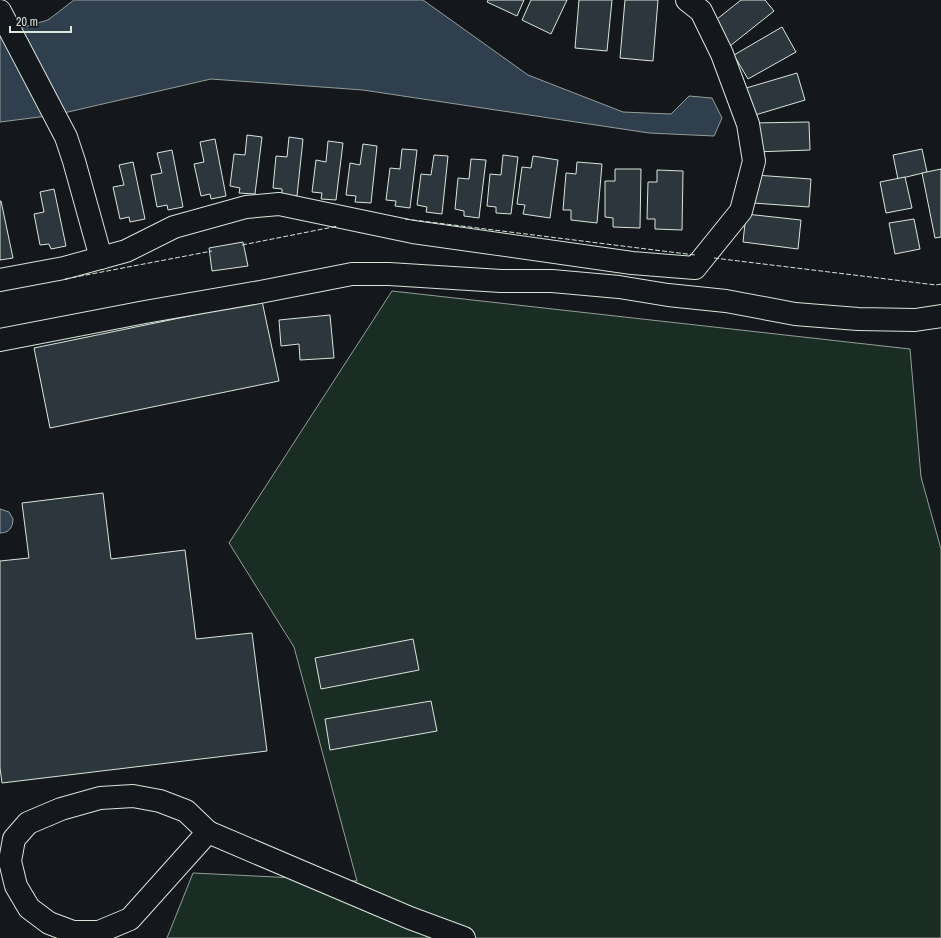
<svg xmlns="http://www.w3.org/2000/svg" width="941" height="938" font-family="'Archivo Narrow',sans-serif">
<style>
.green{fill:#1a2d24;stroke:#939e99}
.water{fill:#2f3f4d;stroke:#939e99}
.building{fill:#2c363c;stroke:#d8e6dc}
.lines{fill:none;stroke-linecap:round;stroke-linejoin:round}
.minor-casing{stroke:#d8e6dc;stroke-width:24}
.minor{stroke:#14181c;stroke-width:22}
.fence{stroke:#d8e6dc;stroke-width:1;stroke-dasharray:5 2;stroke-linecap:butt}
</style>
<rect width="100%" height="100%" fill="#14181c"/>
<path class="green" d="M 392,291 L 910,349 L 921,477 L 941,549 L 941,938 L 167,938 L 193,873 L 357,881 L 294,647 L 229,543 Z"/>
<g class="water">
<path d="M 74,0 L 423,0 L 528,75 L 623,112 L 671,114 L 689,96 L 712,98 L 722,118 L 714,136 L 649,133 L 363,90 L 211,79 L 55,115 L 0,122 L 0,38 L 10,31 L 48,20 Z"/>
<path d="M 0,509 L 9,512 L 13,519 C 13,527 9,533 0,533 Z"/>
</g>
<g class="building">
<path d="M 488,0 L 524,0 L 517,16 L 487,2 Z"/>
<path d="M 531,0 L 567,0 L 551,34 L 522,20 Z"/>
<path d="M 579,0 L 612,0 L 607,51 L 575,48 Z"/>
<path d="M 625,0 L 658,0 L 653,61 L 620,58 Z"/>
<path d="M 741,0 L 765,0 L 774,11 L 730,46 L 712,23 Z"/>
<path d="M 782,27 L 796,52 L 748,79 L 734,55 Z"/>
<path d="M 797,73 L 805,100 L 752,116 L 743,89 Z"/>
<path d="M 809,122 L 810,150 L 754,152 L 753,123 Z"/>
<path d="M 247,135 L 262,137 L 255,194 L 239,193 L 240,188 L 230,186 L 234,154 L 245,155 Z"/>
<path d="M 289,137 L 303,139 L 297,196 L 282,195 L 282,189 L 273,188 L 276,156 L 287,157 Z"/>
<path d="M 215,139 L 226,196 L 211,199 L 210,194 L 201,196 L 194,164 L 204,162 L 200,142 Z"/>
<path d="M 328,141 L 343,143 L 336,200 L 321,199 L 322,193 L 312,192 L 316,160 L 326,162 Z"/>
<path d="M 363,144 L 377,146 L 371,203 L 355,202 L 356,196 L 346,195 L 350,163 L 360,165 Z"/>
<path d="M 402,149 L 417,150 L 410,208 L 395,206 L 396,201 L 386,200 L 390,168 L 400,169 Z"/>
<path d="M 922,149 L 927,172 L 898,179 L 893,155 Z"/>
<path d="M 172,150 L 183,207 L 168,210 L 167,205 L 157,207 L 151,175 L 162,173 L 157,153 Z"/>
<path d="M 434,155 L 448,156 L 442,214 L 426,212 L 427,207 L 417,205 L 421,174 L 431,175 Z"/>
<path d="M 503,155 L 518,157 L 511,214 L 496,213 L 496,207 L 487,206 L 490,174 L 501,175 Z"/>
<path d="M 533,156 L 558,160 L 550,218 L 523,214 L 525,205 L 517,204 L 522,167 L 531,168 Z"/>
<path d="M 471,159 L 486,160 L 479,218 L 464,216 L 464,211 L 455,209 L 458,178 L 469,179 Z"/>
<path d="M 133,162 L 145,219 L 130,222 L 129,217 L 120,219 L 113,187 L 124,185 L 119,165 Z"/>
<path d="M 577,162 L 602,164 L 597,223 L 571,220 L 571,210 L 563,210 L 566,173 L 576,174 Z"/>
<path d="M 615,169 L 641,169 L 640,228 L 613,227 L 613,218 L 605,217 L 605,181 L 615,181 Z"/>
<path d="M 941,169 L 941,237 L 935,238 L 922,173 Z"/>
<path d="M 657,170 L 683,171 L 682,230 L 655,229 L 655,219 L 647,219 L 648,182 L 657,182 Z"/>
<path d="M 755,175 L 811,179 L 809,207 L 753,203 Z"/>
<path d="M 905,177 L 912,208 L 886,213 L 880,182 Z"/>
<path d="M 54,189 L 66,246 L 51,249 L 49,244 L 40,245 L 34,214 L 44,212 L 40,192 Z"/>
<path d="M 0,201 L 1,201 L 13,258 L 0,260 Z"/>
<path d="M 746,214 L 801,220 L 798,249 L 743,242 Z"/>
<path d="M 914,219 L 920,249 L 895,254 L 889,223 Z"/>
<path d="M 243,242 L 248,266 L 212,271 L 209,248 Z"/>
<path d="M 262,301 L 279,381 L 50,428 L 34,348 Z"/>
<path d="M 330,315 L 334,358 L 300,360 L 299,344 L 281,346 L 279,320 Z"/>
<path d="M 103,493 L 111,559 L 185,550 L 196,639 L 252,633 L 267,751 L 2,783 L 0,768 L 0,561 L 29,558 L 22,503 Z"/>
<path d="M 413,639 L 419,670 L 321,689 L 315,658 Z"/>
<path d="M 431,701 L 437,731 L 330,750 L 325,719 Z"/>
</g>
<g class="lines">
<g class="minor-casing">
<g id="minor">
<path d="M 0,11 L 66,137 L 74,161 L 101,258"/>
<path d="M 0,280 L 64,268 L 126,251 L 174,227 L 246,207 L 279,204 L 413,232 L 632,263 L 695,268 L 741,211 L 754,161 L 748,124 L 722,54 L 701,11 L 687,0"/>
<path d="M 0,340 L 145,312 L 260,292 L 352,274 L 389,274 L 501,281 L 552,281 L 619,287 L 668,295 L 726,301 L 795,314 L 858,319 L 915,320 L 941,316"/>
<path d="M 133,796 L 160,801 L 186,811 L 208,832 L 130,919 L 99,932 L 73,932 L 49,923 L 29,908 L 16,886 L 10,861 L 14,839 L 28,823 L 61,809 L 100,798 Z"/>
<path d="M 208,832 L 410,918 L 464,938"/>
</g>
</g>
<use href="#minor" class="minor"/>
<g class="fence">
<path d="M 405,219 L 695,255"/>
<path d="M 242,245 L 338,226"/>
<path d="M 714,258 L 936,285 L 941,284"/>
<path d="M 65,279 L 212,251"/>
</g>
</g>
<path d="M10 26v6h61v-6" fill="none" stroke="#d8e6dc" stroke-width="2"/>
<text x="16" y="26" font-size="12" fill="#d8e6dc" stroke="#14181c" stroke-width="3" paint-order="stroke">20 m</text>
</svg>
